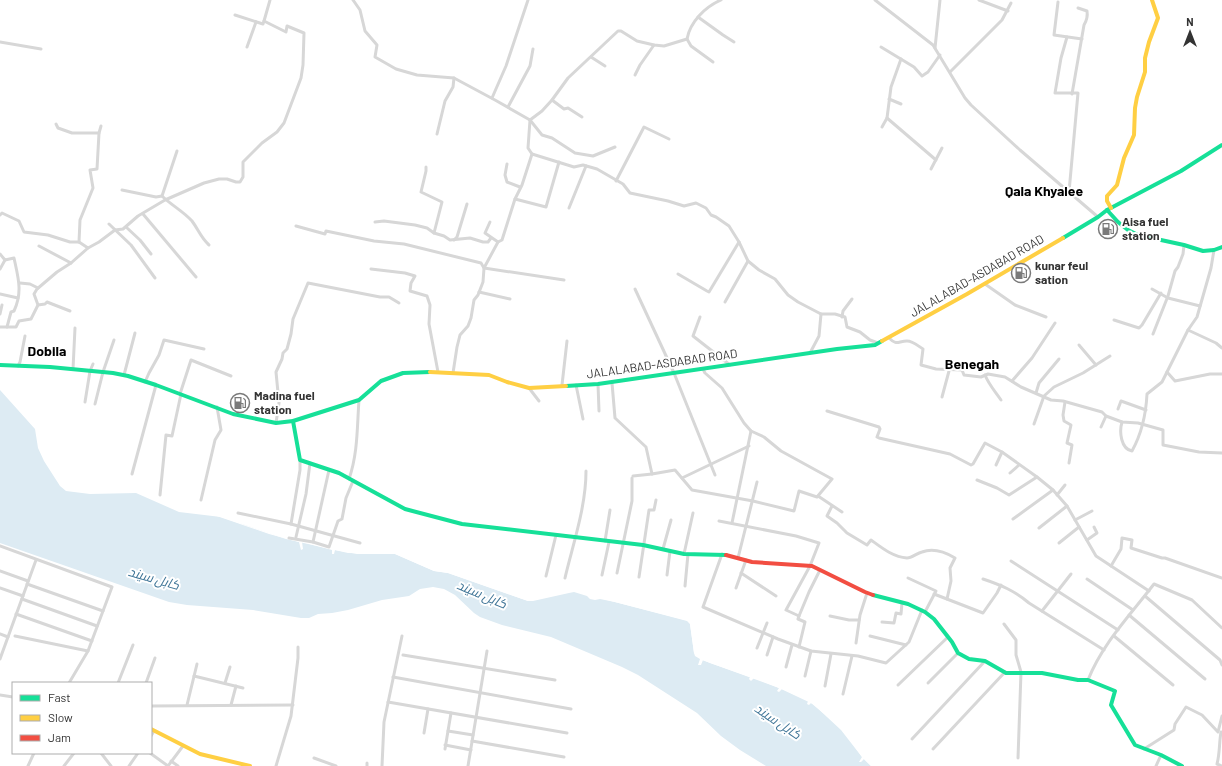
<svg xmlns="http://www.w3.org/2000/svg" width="1222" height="766" font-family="Barlow,Cairo,sans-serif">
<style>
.water{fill:#ddebf3}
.pier{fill:#fff}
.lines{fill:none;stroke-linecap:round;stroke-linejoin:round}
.street{stroke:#d7d7d7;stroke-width:3}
.fast{stroke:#16e098;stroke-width:4}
.slow{stroke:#ffcf43;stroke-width:4}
.jam{stroke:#f24e42;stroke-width:4}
.labels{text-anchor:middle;stroke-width:4;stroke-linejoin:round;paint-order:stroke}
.poi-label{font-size:12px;font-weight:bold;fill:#333;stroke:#fff;text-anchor:start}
.street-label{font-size:12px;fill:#333;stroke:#fff}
.water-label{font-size:13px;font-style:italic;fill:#3f7597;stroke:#fff}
.quarter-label{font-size:14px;font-weight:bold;fill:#000;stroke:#fff}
</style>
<rect width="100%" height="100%" fill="#fff"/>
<path class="water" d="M 0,390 L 35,429 L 38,448 L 44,461 L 60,486 L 66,491 L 90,494 L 136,493 L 179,512 L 221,517 L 286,539 L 348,553 L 395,554 L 434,571 L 448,573 L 528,601 L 533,601 L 569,593 L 574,592 L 587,596 L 590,599 L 595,600 L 600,599 L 615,602 L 687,621 L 690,624 L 694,653 L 702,660 L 779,688 L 813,704 L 841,730 L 862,757 L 871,766 L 766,766 L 740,750 L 721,736 L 697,713 L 638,675 L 622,667 L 551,637 L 502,625 L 480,617 L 474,613 L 455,595 L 444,589 L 433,587 L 420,589 L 409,596 L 382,600 L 348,610 L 332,613 L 318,614 L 309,618 L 301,618 L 253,610 L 187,605 L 169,602 L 0,543 Z"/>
<g class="pier">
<path d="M 208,513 L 223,516 L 245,525 L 285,538 L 339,549 L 357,552 L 397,552 L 435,569 L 448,571 L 532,600 L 528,601 L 448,573 L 434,571 L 395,554 L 357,554 L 335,550 L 334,554 L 332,554 L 332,550 L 302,542 L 303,549 L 301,550 L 299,542 L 269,534 Z"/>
<path d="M 602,597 L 690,620 L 692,624 L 696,652 L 699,656 L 778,686 L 814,703 L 843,728 L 864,756 L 873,766 L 871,766 L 864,759 L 861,762 L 859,762 L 862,757 L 845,733 L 833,721 L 811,703 L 809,705 L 807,704 L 808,701 L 782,689 L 779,692 L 777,691 L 779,688 L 754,678 L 751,681 L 749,679 L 750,677 L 710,663 L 703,660 L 701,665 L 698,665 L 700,659 L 695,656 L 694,653 L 690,624 L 689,621 L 599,598 Z"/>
</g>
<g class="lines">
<g class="street">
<path d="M 353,0 L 360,10 L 365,31 L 377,45 L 375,57 L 396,69 L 417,75 L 454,78 L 495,100 L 530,120 L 542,135 L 552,138 L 575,153 L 593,156 L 615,147"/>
<path d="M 875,0 L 933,45 L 965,98 L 971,105 L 1020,150 L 1098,217"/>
<path d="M 979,0 L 1008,11"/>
<path d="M 1058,2 L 1054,35 L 1082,39"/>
<path d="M 235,15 L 263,24 L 264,21"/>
<path d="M 698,17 L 723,35 L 734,42"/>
<path d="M 1067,37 L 1061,58 L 1055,93 L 1078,93 L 1069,192"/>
<path d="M 687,39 L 691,46 L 713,62"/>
<path d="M 0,42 L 41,49"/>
<path d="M 247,47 L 256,22"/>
<path d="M 881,47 L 914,67 L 922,76 L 928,72 L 940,55"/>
<path d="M 935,48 L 940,0"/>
<path d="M 591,57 L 605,66"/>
<path d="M 950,72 L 1002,20 L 1011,3"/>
<path d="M 635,75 L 640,65 L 654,45"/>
<path d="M 1072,94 L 1084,25 C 1087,20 1088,17 1087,11 L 1078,8"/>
<path d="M 492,98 L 506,66 L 528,0"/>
<path d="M 889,99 L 901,104"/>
<path d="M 552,100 L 564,109 L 568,108 L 582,117"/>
<path d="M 508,107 L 530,66 L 533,49"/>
<path d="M 887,118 L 936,160"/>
<path d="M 530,120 L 542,111 L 552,100 L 568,78 L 618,31 L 621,31 L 637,41 L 654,45 L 664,46 L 687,39 C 690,22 705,7 721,0"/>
<path d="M 56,124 L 58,128 L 72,133 L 99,133"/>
<path d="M 882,127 L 887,118 L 891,87 L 901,59"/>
<path d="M 437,134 L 445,101 L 453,87 L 454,78"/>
<path d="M 177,151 L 162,196 C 171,205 183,211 192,221 C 198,229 201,238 209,245"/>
<path d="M 532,154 L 574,167 L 583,165 L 597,169 L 623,184 L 630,193 L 668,201 L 684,206 L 696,203 L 706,208 L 711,215 L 716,217 L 729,226 L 739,242 L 748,261 L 759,270 L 775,279 L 788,295 L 798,302 L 821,314 L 835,314 L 845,317 L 847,327 L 860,332 L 870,340 L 878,343"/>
<path d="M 507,164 L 505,175 L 507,182 L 520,187"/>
<path d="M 426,167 L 426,171 L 421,192 L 442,202 L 434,233"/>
<path d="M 931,169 L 942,148"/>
<path d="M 616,181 L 644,127 L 669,139"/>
<path d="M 122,190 L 156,197 L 162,196"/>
<path d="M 515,199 L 546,207 L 559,162"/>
<path d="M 569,208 L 586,166"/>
<path d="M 143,214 L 196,277"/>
<path d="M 0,215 L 2,213 L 19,221 L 24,232 L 48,235 L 70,242 L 79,242 L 88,248"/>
<path d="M 375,222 L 384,221 L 415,225 L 427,228 L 434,233 L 444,236 L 450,240 L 470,238 L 483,242 L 488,242 L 491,238"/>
<path d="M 490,222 L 485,233 L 498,242"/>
<path d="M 109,224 L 131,245 L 155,278"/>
<path d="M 296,226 L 325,234 L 326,231 L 374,241 L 404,244 L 477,262 L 481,263 L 484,268 L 564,280"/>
<path d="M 126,227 L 140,240 L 151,254"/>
<path d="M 454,240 L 457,237 L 467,204"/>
<path d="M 79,242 L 80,220 L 93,188 L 90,170 L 97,169 L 99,133 L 101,126"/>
<path d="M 39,246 L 71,263"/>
<path d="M 0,254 L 5,260 L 14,258 C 18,277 23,292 14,311 L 11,312 L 7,327"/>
<path d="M 0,269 L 5,260"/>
<path d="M 371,269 L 405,273 L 415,276 L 411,283 L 410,291 L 427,296 L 430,305 L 429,324 L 438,372"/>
<path d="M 678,274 L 707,291 L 709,292 L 739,242"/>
<path d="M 20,283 L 30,284 L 38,288"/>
<path d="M 985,284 L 1015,305 L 1046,317"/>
<path d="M 635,289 L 674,373 L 715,475"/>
<path d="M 1152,289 L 1168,298 L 1200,306"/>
<path d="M 479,292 L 510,299"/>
<path d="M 0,294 L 18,298"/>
<path d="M 725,302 L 748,261"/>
<path d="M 38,305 L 45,304 L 47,302 L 70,311"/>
<path d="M 0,314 L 2,305"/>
<path d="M 700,317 L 693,336 L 730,365"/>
<path d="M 842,317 L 843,311 L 852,299"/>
<path d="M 1114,320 L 1139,328 L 1142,325 L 1161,293"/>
<path d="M 0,327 L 16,327 L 19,321 L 31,319 L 38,305 L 34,294 L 37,289 L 57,272 L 71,263 L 88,248 L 99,242 L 115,230 L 123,229 L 138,216 L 165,200 L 204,183 L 219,179 L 227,179 L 236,182 L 240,182 L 243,177 L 243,162 L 262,143 L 277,132 L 284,123 L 301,78 L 303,65 L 304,33 L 287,26 L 286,32 L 264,21 L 270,0"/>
<path d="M 1188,330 L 1216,343 L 1222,348"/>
<path d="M 1153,334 L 1168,296 L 1175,271 L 1178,267 L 1183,254 L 1184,245"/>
<path d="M 889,338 C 897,346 898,341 907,341 C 913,341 918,346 923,349 L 921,365 L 936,369 L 962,370 L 964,375 L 981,377 L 988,374 L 1005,377 L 1021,387 L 1051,400 L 1063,401 L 1102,412 L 1106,416 L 1122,422 L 1138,423 L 1163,430 L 1163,445 L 1199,452 L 1222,453"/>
<path d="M 1079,345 L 1096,365"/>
<path d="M 810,353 L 819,336 L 821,314"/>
<path d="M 18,366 L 20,362 L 25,336"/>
<path d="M 73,369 L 75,328"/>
<path d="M 1167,372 L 1175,381 L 1210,374 L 1222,374"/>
<path d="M 453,373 L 457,347 L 460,335 L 468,326 L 471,318 L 474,300 L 478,295 L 483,282 L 484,268 L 498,242 L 502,240 L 515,199 L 522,185 L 532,154 L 528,148 L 530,120"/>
<path d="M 124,375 L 135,333"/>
<path d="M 985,375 C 989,385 995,391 1001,400"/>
<path d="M 1012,381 L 1032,358 L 1055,323"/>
<path d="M 145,382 L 149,373 L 159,355 L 164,340 L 204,349"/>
<path d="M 612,383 L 615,418 L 646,447 L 652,474 L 675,470 L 692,490 L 753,501 L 794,511 L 799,491 L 817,497 L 832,479 L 781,451 L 764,437 L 751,431 L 744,423 L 722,388 L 705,373 L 703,369"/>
<path d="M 598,384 L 599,411"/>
<path d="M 562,385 L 567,341"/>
<path d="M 576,385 L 583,419"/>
<path d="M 529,388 L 539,401"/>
<path d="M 1036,393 L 1039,383 L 1059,359"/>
<path d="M 180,394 L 191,360 L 231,376"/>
<path d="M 942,397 L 949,371"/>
<path d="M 85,402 L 90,371 L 93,364"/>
<path d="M 1065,402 L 1063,415 L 1064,421 L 1071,425 L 1067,443 L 1072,445 L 1069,463"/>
<path d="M 95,404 L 103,372 L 114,340"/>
<path d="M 1118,409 L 1121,401 L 1146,410"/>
<path d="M 827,411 L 879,427 L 880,429 L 877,437 L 879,438 L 950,454 L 971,465 L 973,464 L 985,443 L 1002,452 L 1037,477 L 1053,490 L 1067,506 L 1096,556 L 1149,591"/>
<path d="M 1122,422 C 1119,432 1121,449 1132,451 C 1142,433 1146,414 1147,394 L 1162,382 L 1188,330 L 1197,317 L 1211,268 L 1214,250"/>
<path d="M 276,423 L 279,403 L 276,372 L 282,359 L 283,353 L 287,349 L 291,334 L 293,319 L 308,283 L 380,297 L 389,297 L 399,303"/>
<path d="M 1034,424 L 1044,396 L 1054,387 L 1083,373 L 1110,356"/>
<path d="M 1101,427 L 1106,416"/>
<path d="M 996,465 L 1002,452"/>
<path d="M 1010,473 L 1019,465"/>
<path d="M 132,474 L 156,385"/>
<path d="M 633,476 L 652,474"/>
<path d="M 682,478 L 749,446"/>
<path d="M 349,479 C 358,453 357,427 359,400"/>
<path d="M 977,480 L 997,488 L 1009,495 L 1037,477"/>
<path d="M 160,495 L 166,435 L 172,436 L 181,394"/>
<path d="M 1057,495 L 1065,485"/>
<path d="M 818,496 L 842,512"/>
<path d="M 201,500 L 215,440 L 221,430 L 217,407"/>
<path d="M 832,506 L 827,516 L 837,523 L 847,533 L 867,545 L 871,540 C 882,548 893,557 907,558 C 912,558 917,553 922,552 C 933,548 945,552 955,558 L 950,568 L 951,581 L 947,599"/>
<path d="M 238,513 L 291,524 L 360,543"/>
<path d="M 1013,519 L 1053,490"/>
<path d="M 1075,520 L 1092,511"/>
<path d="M 719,521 L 796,536 L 819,543 L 810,566 L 786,610 L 799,616 L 798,619 L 805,622 L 799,647"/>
<path d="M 732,523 L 751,431"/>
<path d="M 291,524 L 300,470 L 300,460"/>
<path d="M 1039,528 L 1067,506"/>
<path d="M 296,537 L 306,494 L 310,463"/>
<path d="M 289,538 L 313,542 L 329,547 L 338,521 L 342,519 L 346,498 L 353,481"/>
<path d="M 1087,540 L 1097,533 L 1094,527"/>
<path d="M 605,541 L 610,510"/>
<path d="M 313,542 L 329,470"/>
<path d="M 1059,543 L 1079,527"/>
<path d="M 0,546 L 112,587 L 88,651 L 69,683"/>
<path d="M 663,549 L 671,520"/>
<path d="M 684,554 L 693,513"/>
<path d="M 722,554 L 703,607 L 778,639 L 811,651 L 858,656 L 886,663 L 909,642 L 922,610"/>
<path d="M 738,558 L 757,482"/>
<path d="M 1011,561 L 1118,630"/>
<path d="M 1111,566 L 1121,549 L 1122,538 L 1132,540 L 1131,548 L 1162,558 L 1165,558 L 1222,578"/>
<path d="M 0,571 L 28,581"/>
<path d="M 617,573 L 632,501 L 632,478"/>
<path d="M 741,573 L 776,596"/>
<path d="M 602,575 L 609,542"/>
<path d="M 667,575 L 670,551"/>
<path d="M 546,576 L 556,535"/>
<path d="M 639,577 L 649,510 L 654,510 L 656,500"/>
<path d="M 565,578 C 573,544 586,507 586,471"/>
<path d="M 908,578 L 936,591 L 925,612"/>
<path d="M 983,579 C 1001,585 1015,591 1029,603 L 1104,650"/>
<path d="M 1087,579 L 1133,610"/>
<path d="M 27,584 L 103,611"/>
<path d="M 685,586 L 688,554"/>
<path d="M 0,588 L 23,596"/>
<path d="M 736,588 L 746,560"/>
<path d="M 934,594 L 983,613 L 997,593 L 1001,585"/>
<path d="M 1145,596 L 1220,660 L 1222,665"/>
<path d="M 22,599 L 97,626"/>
<path d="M 1042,611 L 1071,574"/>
<path d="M 16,614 L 92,641"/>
<path d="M 1129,615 L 1205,679"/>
<path d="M 799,616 L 809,592 L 820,570"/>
<path d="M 830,616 L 849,620 L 859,620"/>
<path d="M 882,622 L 894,623 L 896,613 L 901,614 L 902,603"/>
<path d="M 1004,624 L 1016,640 L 1016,655 L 1021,672 L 1018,758"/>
<path d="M 0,634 L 8,637"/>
<path d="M 15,636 L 88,651"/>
<path d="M 870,636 L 906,645"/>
<path d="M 1114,636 L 1173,685"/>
<path d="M 856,643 L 860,615 L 867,593"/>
<path d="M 757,648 L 767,623"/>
<path d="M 403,655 L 555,680"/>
<path d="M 767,655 L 773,637"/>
<path d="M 0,659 L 36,560"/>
<path d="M 786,667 L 792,645"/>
<path d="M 194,676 L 243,688"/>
<path d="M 805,676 L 811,651"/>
<path d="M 393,677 L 571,709"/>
<path d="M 1088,680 C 1102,644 1131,614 1154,584 L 1192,600 L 1222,628"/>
<path d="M 118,683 L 133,645"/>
<path d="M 146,683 L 155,658"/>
<path d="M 225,683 L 230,667"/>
<path d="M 928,683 L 958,653"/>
<path d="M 898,685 L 948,637"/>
<path d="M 825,686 L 831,654"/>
<path d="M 843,694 L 852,656"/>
<path d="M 0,695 L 13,697"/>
<path d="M 388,702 L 567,733"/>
<path d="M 187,705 L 197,664"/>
<path d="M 231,705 L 236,686"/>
<path d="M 151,706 L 293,705"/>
<path d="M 448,731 L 473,735"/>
<path d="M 1221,732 C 1219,743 1220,753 1217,764 L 1222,766"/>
<path d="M 424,733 L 428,709"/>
<path d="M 151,736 L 154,731"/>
<path d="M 912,739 L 985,661"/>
<path d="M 472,741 L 564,757"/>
<path d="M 445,745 L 471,750"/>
<path d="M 445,749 L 451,713"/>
<path d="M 933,749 L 1005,672"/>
<path d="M 1144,749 L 1174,730 L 1175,724 L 1186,707 L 1202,715 L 1218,732 L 1222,716"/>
<path d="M 101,753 L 111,766"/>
<path d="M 150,753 L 168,766"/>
<path d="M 314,758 L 336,766"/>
<path d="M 171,761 L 178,766"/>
<path d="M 28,766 L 34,753"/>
<path d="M 64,766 L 74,753"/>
<path d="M 129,766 L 138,753"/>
<path d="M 168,766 L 183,746"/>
<path d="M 276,766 L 291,716 L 298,658 L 298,647"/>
<path d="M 367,766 L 367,763"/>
<path d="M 382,766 L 384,722 L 402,636"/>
<path d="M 468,766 L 487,651"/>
<path d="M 1156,766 L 1161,755"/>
</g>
<g class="fast">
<path d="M 1107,210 L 1118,222 L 1128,230 L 1138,235 L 1184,245 L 1203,251 L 1214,250 L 1222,247"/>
<path d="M 1063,238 L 1098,217 L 1107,210 L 1181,171 L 1222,145"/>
<path d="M 0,365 L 50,367 L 113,373 L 128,376 L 156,385 L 233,414 L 276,423 L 293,421 L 359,400 L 381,381 L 403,373 L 430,372"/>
<path d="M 566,386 L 598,384 L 837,349 L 875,345 L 882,341"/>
<path d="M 293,421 L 300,460 L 339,473 L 405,509 L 462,524 L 643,545 L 684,554 L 726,555"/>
<path d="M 873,595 L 908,604 L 925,612 L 934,619 L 952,642 L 958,653 L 969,659 L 985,661 L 1006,673 L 1042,673 L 1078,680 L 1088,680 L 1115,691 L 1111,705 L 1135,745 L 1161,755 L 1182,766"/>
</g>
<g class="slow">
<path d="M 1111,208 L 1107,201 L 1107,196 L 1117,185 L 1124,158 L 1134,135 L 1135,108 L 1137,97 L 1145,72 L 1145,58 L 1149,42 L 1158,18 L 1152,0"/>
<path d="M 882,341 L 967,294 L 1063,238"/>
<path d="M 430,372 L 489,375 L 507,382 L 529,388 L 566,386"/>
<path d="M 151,729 L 200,754 L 250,766"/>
</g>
<path class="jam" d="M 726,555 L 752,562 L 812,566 L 865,592 L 873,595"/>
</g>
<defs>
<g id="fuel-ring" transform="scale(1)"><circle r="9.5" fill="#fff" stroke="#7a7a7a" stroke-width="1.5"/><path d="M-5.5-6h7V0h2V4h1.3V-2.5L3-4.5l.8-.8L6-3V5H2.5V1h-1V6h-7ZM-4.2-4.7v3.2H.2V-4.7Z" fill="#7a7a7a"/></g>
</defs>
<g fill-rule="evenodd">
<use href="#fuel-ring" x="1108" y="229"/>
<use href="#fuel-ring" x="1021" y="273"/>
<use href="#fuel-ring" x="240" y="403"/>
</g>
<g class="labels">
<g class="poi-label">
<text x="1122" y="226">Aisa fuel<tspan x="1122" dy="14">station</tspan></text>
<text x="1035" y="270">kunar feul<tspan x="1035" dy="14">sation</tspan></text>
<text x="254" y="400">Madina fuel<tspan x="254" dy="14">station</tspan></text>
</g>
<g class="street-label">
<text transform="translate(977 276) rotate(-30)" y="4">JALALABAD-ASDABAD ROAD</text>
<text transform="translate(662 364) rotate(-8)" y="4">JALALABAD-ASDABAD ROAD</text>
</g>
<g class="water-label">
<text transform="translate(154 578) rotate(16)" y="5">کابل سيند</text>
<text transform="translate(482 594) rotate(23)" y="5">کابل سيند</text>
<text transform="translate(778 721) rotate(34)" y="5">کابل سيند</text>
</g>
<g class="quarter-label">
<text x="1044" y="196">Qala Khyalee</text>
<text x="47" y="356">Dobila</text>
<text x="972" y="369">Benegah</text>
</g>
</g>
<rect x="12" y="682" width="140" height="72" fill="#ffffff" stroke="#adadad"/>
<rect x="20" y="695" width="20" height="6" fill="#16e098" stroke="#adadad"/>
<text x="48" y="702" font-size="12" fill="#333333">Fast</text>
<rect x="20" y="715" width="20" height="6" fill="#ffcf43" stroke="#adadad"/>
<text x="48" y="722" font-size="12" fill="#333333">Slow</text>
<rect x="20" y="735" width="20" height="6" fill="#f24e42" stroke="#adadad"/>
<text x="48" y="742" font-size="12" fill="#333333">Jam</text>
<g transform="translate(1190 32)" stroke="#ffffff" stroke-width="3" paint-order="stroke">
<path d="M0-3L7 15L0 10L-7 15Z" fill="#333333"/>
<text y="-6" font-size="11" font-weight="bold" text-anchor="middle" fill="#333333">N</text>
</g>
</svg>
